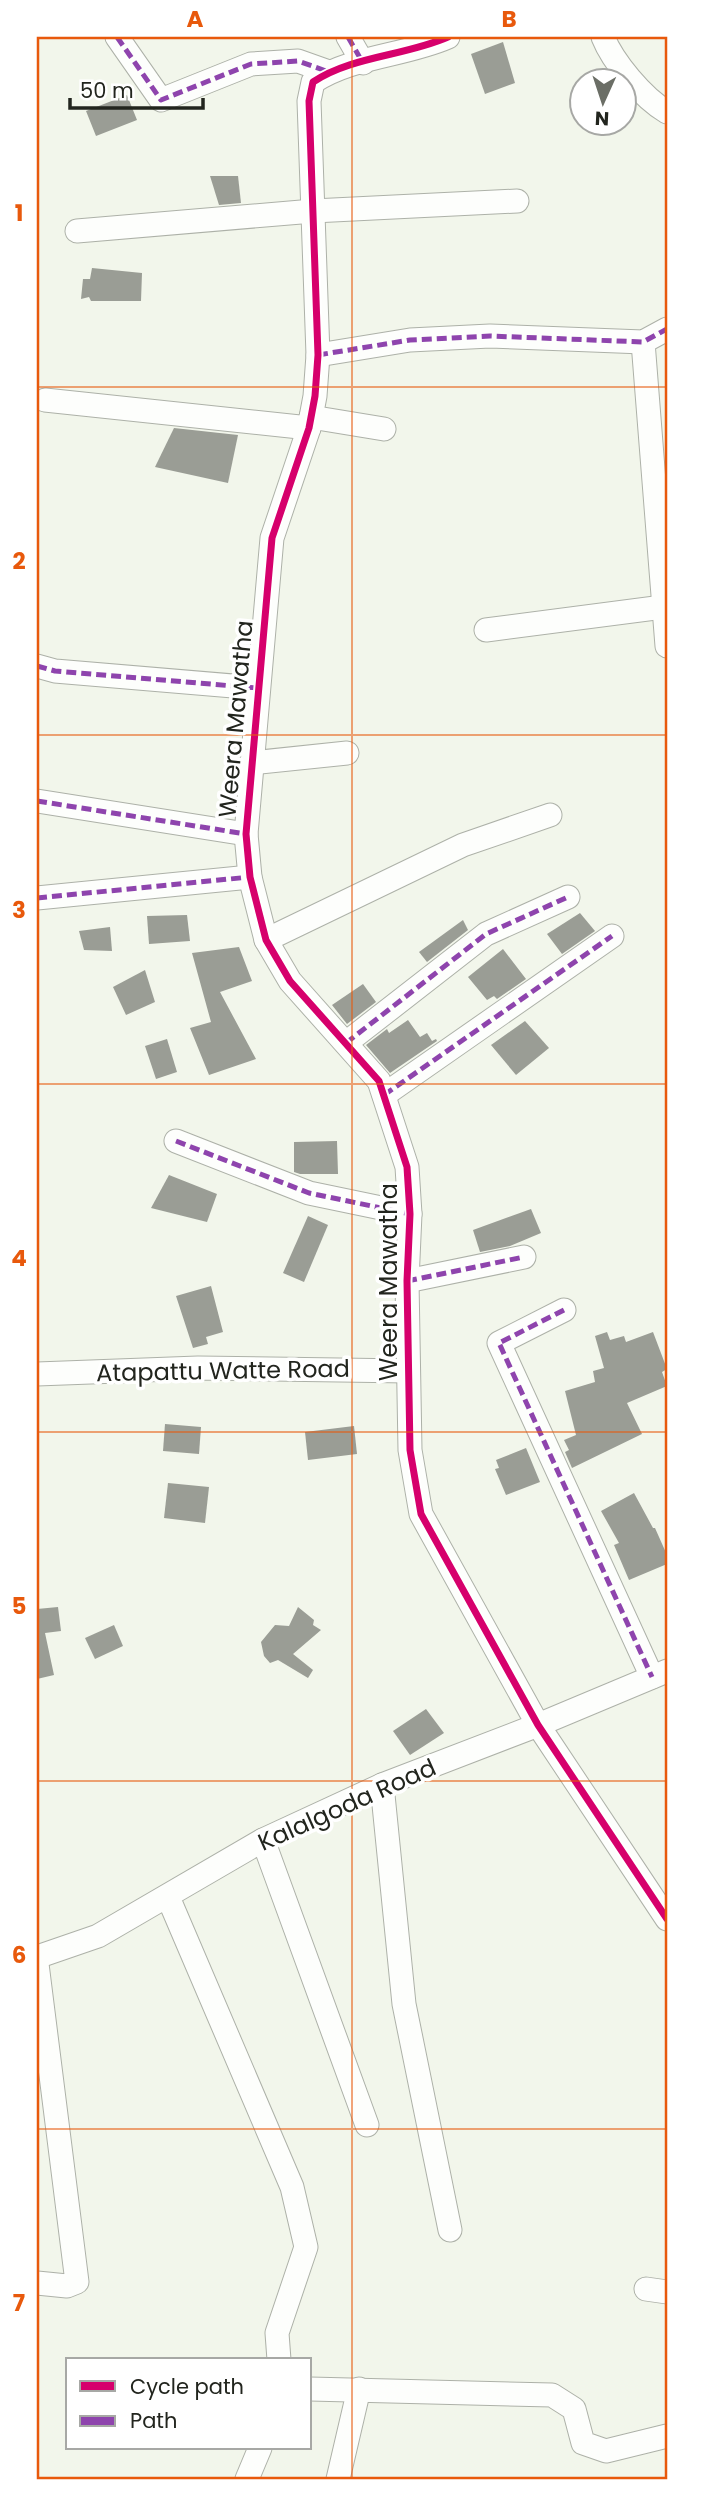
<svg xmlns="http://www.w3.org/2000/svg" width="704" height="2516" font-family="Poppins,sans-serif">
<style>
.building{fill:#9a9d95}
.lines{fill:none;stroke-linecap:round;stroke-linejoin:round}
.minor-casing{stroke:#adb1a8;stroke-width:25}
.minor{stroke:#fdfefc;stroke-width:23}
.quiet{stroke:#8e44ad;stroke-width:5;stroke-dasharray:10 5;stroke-linecap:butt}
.cycleway-casing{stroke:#fff;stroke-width:11}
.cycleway{stroke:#d6006c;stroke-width:7}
.grid{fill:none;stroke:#e8590c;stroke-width:2;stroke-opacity:0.55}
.labels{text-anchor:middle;stroke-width:7;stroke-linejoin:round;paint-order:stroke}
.street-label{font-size:24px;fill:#22251e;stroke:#fff}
.neatline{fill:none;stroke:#e8590c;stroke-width:2.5}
.grid-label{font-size:23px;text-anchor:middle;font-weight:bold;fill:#e8590c}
</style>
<rect width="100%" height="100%" fill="#f2f6eb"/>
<g class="building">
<path d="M 503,42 L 515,83 L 485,94 L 471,54 Z"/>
<path d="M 127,95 L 137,120 L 96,136 L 86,111 Z"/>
<path d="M 210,176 L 238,176 L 241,203 L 219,205 Z"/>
<path d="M 92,268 L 142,273 L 141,301 L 91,301 L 89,297 L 81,299 L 83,279 L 90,279 Z"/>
<path d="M 174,428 L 238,435 L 228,483 L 155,467 Z"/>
<path d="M 580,913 L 595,931 L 562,954 L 547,934 Z"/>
<path d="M 187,915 L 190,941 L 149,944 L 147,916 Z"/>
<path d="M 463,920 L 468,930 L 427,962 L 419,952 Z"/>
<path d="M 110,927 L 112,951 L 84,950 L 79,931 Z"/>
<path d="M 239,947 L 252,981 L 220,992 L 256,1059 L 209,1075 L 190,1028 L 211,1022 L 192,953 Z"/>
<path d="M 503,949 L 526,979 L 497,999 L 494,996 L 487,1000 L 468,977 Z"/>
<path d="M 145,970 L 155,1002 L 126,1015 L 113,987 Z"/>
<path d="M 363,984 L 376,1002 L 347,1024 L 332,1005 Z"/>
<path d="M 408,1020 L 420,1037 L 427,1033 L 432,1041 L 436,1039 L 437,1041 L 390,1073 L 366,1045 L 387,1029 L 389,1033 Z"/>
<path d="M 525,1021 L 549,1048 L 516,1075 L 491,1045 Z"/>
<path d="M 167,1039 L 177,1072 L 156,1079 L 145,1046 Z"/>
<path d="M 337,1141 L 338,1174 L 300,1174 L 294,1172 L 294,1142 Z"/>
<path d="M 169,1175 L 217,1194 L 207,1222 L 151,1208 Z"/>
<path d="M 531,1209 L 541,1233 L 510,1246 L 480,1252 L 473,1230 Z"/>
<path d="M 308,1216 L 328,1225 L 304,1282 L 283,1273 Z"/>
<path d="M 211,1286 L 223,1332 L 206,1337 L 208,1344 L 193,1348 L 176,1296 Z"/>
<path d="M 607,1332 L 610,1340 L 624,1336 L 626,1342 L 653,1332 L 667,1369 L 662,1372 L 667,1386 L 627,1403 L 642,1434 L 572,1468 L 565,1452 L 569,1450 L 564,1440 L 576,1435 L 565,1391 L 595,1382 L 593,1371 L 604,1368 L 595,1336 Z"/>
<path d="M 165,1424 L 201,1427 L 199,1454 L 163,1451 Z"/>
<path d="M 354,1426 L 357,1454 L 308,1460 L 305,1432 Z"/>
<path d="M 526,1448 L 540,1482 L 506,1495 L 495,1469 L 499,1468 L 496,1460 Z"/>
<path d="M 168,1483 L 209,1487 L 205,1523 L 164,1518 Z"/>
<path d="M 634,1493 L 653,1528 L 655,1528 L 667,1555 L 667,1564 L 629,1580 L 614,1545 L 619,1543 L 601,1511 Z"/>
<path d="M 58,1607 L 61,1631 L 45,1633 L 54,1675 L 37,1679 L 37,1609 Z"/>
<path d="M 298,1607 L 314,1620 L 313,1625 L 321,1630 L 293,1654 L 313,1670 L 308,1678 L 278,1660 L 270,1663 L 264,1656 L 261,1642 L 275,1625 L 289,1626 Z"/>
<path d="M 114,1625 L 123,1646 L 95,1659 L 85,1638 Z"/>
<path d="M 426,1709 L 444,1733 L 410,1755 L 393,1731 Z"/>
</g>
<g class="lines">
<g class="minor-casing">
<g id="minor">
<path d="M 117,37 L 161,100 L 251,64 L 298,61 L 329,72"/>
<path d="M 348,37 L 363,63"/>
<path d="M 448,37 C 405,56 352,56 313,82 L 309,101 L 318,355 L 315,396 L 309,428 L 272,538 L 246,834 L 250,877 L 266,940 L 290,981 L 379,1081 L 407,1167 L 410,1214 L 407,1281 L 410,1450 L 421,1514 L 538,1725 L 667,1919"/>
<path d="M 603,37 C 613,62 643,98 667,112"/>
<path d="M 77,231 L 313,211 L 517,201"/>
<path d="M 643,342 L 667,646"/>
<path d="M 318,355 L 410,340 L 490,336 L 643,342 L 667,329"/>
<path d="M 45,400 L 309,428"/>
<path d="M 311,417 L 384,429"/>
<path d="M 486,630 L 663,607"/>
<path d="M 37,666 L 55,671 L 257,688"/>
<path d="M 251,763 L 347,753"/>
<path d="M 37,801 L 246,834"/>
<path d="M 37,898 L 250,877"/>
<path d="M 266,940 L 463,845 L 550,815"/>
<path d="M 346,1043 L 486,934 L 568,897"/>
<path d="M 384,1095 L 612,936"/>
<path d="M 176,1141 L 309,1193 L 410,1214"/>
<path d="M 407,1281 L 524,1257"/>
<path d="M 564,1310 L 499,1343 L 652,1677"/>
<path d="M 37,1374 L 198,1368 L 408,1371"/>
<path d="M 382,1785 L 404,2004 L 450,2230"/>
<path d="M 263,1840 L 367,2125"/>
<path d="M 168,1897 L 292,2187 L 306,2247 L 277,2333 L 279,2360"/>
<path d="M 37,1957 L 98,1936 L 263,1840 L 382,1785 L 538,1725 L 667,1671"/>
<path d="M 37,1964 L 77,2282 L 67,2286 L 37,2283"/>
<path d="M 646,2289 L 667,2292"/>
<path d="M 310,2389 L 552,2395 L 574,2409 L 583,2443 L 606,2451 L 667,2436"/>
<path d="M 247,2479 L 260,2448"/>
<path d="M 338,2479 L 359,2389"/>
</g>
</g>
<use href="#minor" class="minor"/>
<g class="quiet">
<path d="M 117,37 L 161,100 L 251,64 L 298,61 L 329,72"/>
<path d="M 348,37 L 363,63"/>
<path d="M 318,355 L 410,340 L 490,336 L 643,342 L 667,329"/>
<path d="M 37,666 L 55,671 L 257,688"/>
<path d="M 37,801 L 246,834"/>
<path d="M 37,898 L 250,877"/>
<path d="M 346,1043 L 486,934 L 568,897"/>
<path d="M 384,1095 L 612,936"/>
<path d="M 176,1141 L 309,1193 L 410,1214"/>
<path d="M 407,1281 L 524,1257"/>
<path d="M 564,1310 L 499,1343 L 652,1677"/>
</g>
<g class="cycleway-casing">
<path id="cycleway" d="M 448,37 C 405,56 352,56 313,82 L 309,101 L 318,355 L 315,396 L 309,428 L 272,538 L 246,834 L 250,877 L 266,940 L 290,981 L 379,1081 L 407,1167 L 410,1214 L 407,1281 L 410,1450 L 421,1514 L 538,1725 L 667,1919"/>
</g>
<use href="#cycleway" class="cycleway"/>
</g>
<path class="grid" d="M 352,37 L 352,2479M 37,387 L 667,387M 37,735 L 667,735M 37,1084 L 667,1084M 37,1432 L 667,1432M 37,1781 L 667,1781M 37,2129 L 667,2129"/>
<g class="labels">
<g class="street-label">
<text transform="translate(236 719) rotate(-85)" y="8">Weera Mawatha</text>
<text transform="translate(389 1282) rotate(-90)" y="8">Weera Mawatha</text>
<text transform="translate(223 1371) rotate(-1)" y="8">Atapattu Watte Road</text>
<text transform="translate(347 1805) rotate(-24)" y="8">Kalalgoda Road</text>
</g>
</g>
<rect width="704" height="2516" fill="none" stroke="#ffffff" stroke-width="77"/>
<rect x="66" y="2358" width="245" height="91" fill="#ffffff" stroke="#a7a8a5" stroke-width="2"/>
<rect x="80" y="2381" width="35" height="10" fill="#d6006c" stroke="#a7a8a5" stroke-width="2"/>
<text x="130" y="2394" font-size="21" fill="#22251e">Cycle path</text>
<rect x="80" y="2416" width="35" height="10" fill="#8e44ad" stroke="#a7a8a5" stroke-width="2"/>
<text x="130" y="2428" font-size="21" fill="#22251e">Path</text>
<g transform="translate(603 102) rotate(183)"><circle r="33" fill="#ffffff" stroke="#a7a8a5" stroke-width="2"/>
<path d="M0-5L12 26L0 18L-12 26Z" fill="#6b6e66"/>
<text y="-10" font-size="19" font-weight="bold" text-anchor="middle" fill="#22251e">N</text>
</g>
<path d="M70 98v10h133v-10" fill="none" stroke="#22251e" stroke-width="3.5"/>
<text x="80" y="98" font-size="21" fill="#22251e" stroke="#ffffff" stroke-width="5" paint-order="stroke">50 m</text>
<rect x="38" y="38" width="628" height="2440" class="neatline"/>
<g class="grid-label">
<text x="195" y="27">A</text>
<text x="509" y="27">B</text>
<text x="19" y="221">1</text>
<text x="19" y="569">2</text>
<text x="19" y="918">3</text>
<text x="19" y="1266">4</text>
<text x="19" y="1614">5</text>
<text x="19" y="1963">6</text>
<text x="19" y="2311">7</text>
</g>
</svg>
